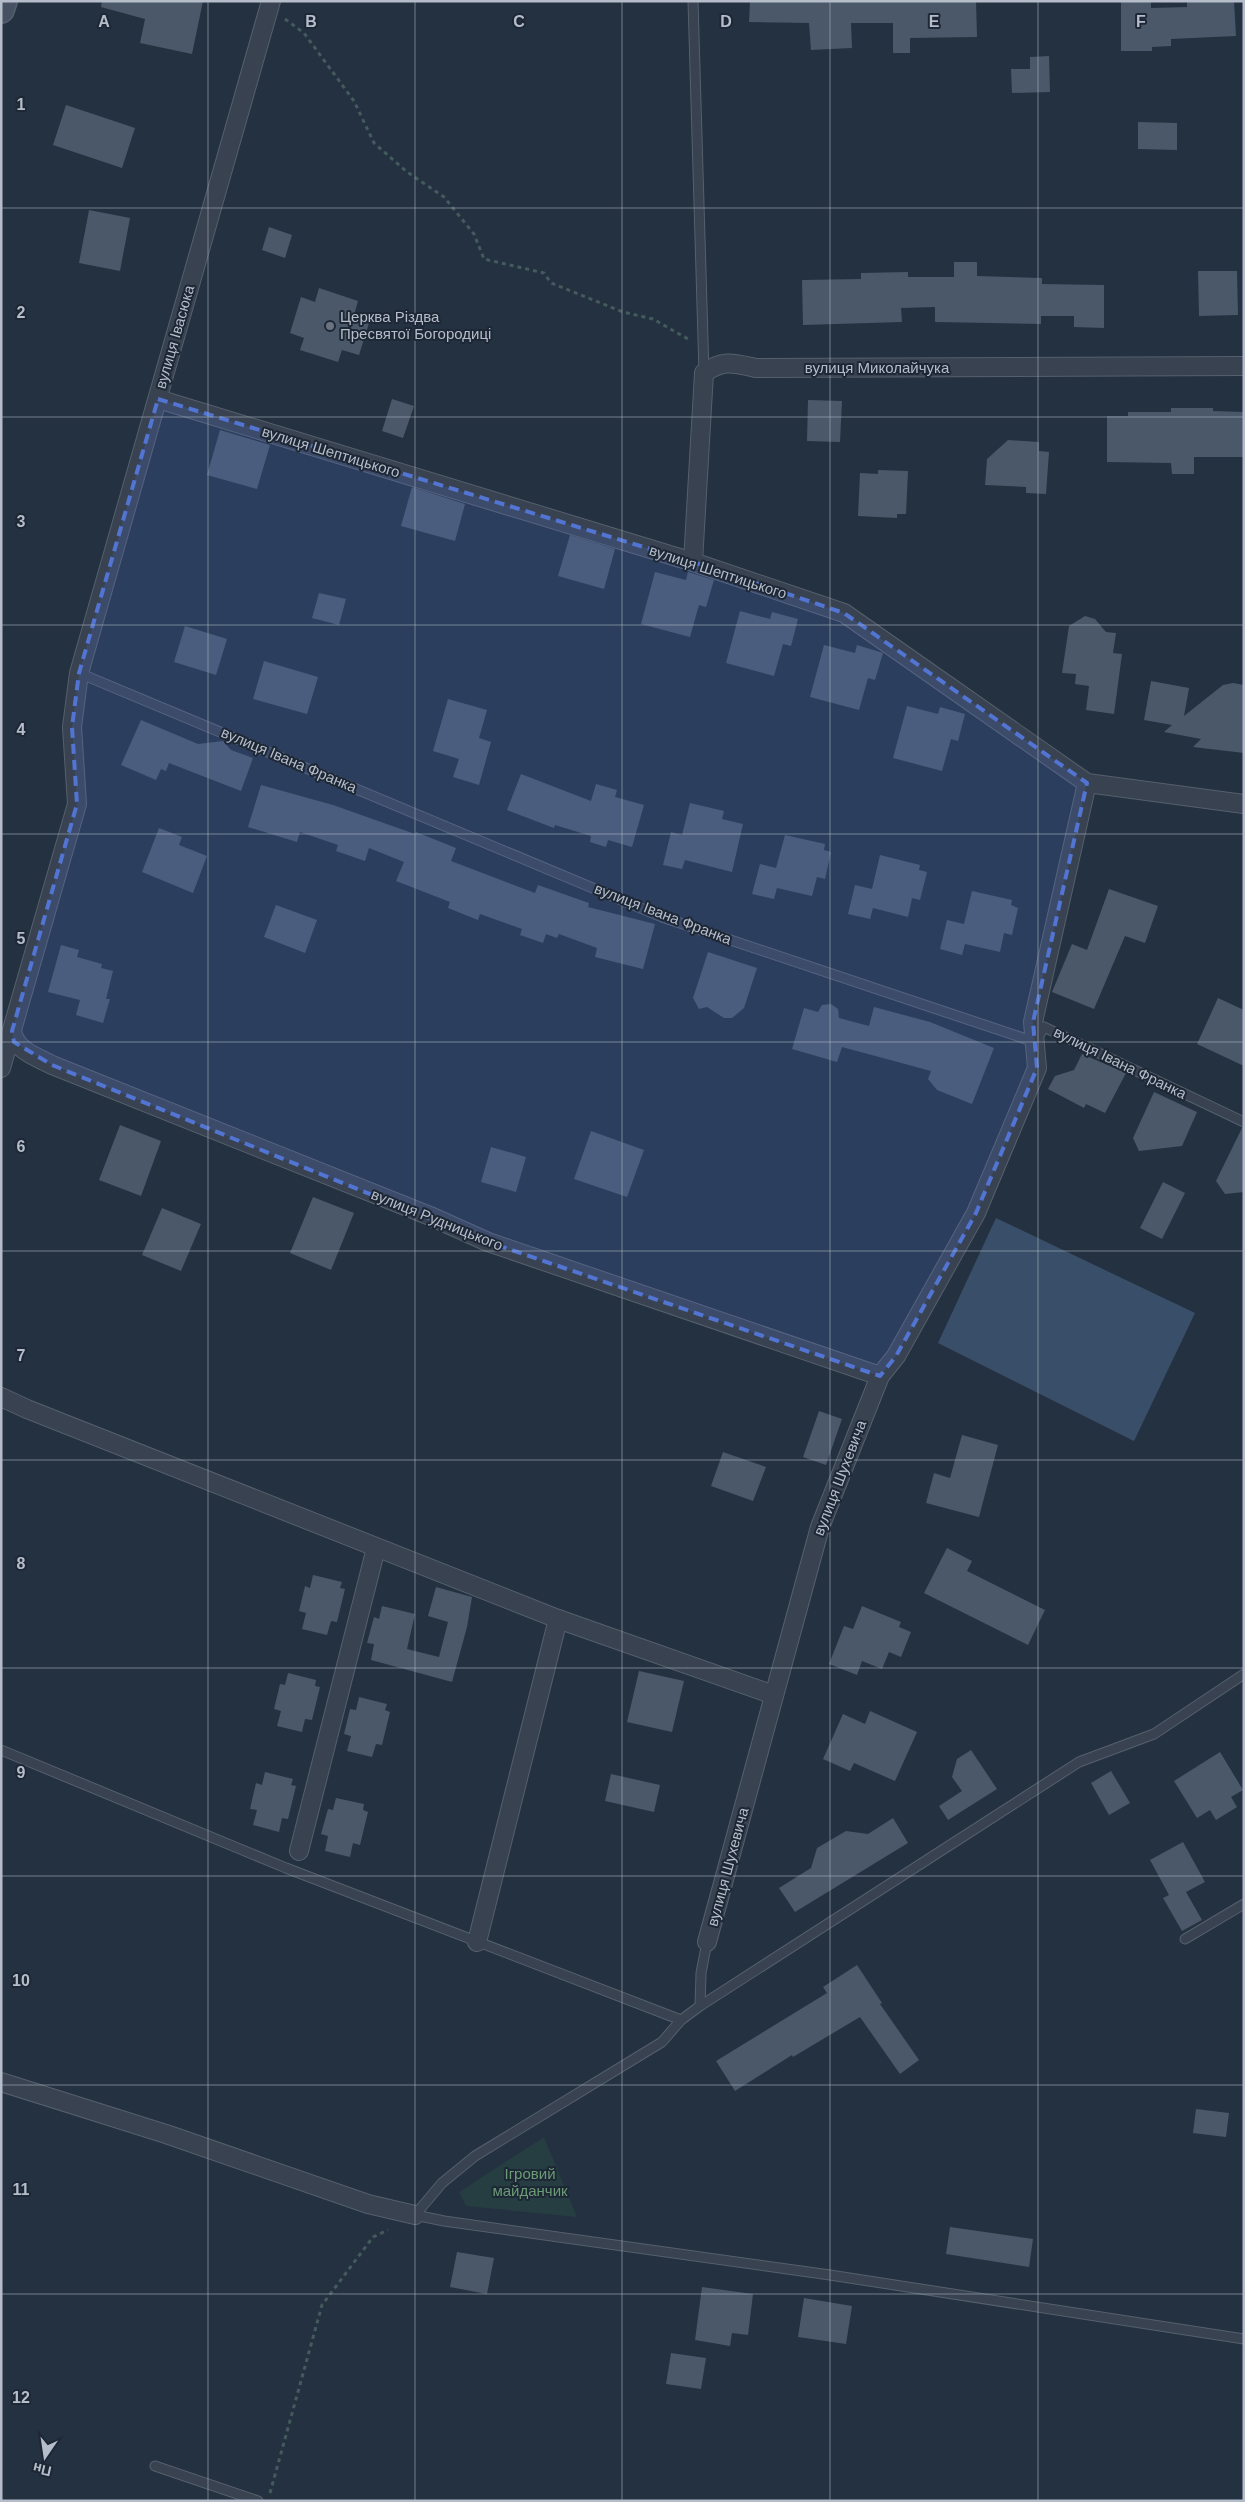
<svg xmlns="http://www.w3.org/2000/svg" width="1245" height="2502" font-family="Helvetica,sans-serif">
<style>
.green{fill:#263e41}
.water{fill:#394f69}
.building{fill:#4a5869}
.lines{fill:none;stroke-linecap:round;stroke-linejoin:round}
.lane-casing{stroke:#56606d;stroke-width:11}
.street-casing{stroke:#56606d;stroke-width:20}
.secondary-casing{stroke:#56606d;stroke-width:28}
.path{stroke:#445b5e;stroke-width:3;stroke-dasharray:4 4;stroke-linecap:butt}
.lane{stroke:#384250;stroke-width:9}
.street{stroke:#384250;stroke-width:18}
.secondary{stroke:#465263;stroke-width:25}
.marked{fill:#5275d3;fill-opacity:0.2;stroke:#5275d3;stroke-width:4;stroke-dasharray:10 6;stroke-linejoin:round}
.grid{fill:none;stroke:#b5bdca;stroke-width:1;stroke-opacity:0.55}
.worship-dot{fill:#6b7280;stroke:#1d2735;stroke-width:2}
.labels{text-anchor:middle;stroke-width:4;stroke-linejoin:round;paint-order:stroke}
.poi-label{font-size:15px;fill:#b5bdca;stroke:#1d2735;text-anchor:start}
.street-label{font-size:15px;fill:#b5bdca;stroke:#1d2735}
.park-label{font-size:15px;fill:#6b9c75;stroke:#1d2735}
.grid-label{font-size:16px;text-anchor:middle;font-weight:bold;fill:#b5bdca;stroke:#1d2735;stroke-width:4;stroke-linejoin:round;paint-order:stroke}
</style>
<rect width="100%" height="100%" fill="#243140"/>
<path class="green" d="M 544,2137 L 577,2217 L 466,2206 L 459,2192 Z"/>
<path class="water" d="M 996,1218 L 1195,1313 L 1134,1441 L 938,1343 Z"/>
<g class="building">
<path d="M 102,1 L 203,1 L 192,54 L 140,43 L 145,19 L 101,7 Z"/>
<path d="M 750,1 L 976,1 L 977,37 L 910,38 L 910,53 L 893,53 L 893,23 L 851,23 L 852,48 L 811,50 L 809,23 L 749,22 Z"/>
<path d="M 1121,1 L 1151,1 L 1151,8 L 1187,7 L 1187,1 L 1234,1 L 1236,36 L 1171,39 L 1171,46 L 1152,47 L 1152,51 L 1121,51 Z"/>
<path d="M 1049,56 L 1050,92 L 1012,93 L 1011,69 L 1030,69 L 1030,57 Z"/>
<path d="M 66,105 L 135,128 L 122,168 L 53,145 Z"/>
<path d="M 1138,122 L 1177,123 L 1177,150 L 1138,149 Z"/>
<path d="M 89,210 L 130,218 L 120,271 L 79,263 Z"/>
<path d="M 269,227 L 292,235 L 285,258 L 262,250 Z"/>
<path d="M 954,262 L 977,262 L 977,276 L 1042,278 L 1042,284 L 1104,285 L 1104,328 L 1074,327 L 1074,316 L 1041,316 L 1041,324 L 935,322 L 935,307 L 901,308 L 902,322 L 803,325 L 802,280 L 861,279 L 861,273 L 908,272 L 908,277 L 954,277 Z"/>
<path d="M 1198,271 L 1237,271 L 1238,315 L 1199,316 Z"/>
<path d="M 319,288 L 358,301 L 354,315 L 370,320 L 359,355 L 342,350 L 338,362 L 300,350 L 304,338 L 290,333 L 301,297 L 315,302 Z"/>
<path d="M 392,399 L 414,406 L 403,438 L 382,431 Z"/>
<path d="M 808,400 L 842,401 L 840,442 L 807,441 Z"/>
<path d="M 1171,408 L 1213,408 L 1213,411 L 1244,412 L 1244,457 L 1194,457 L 1194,474 L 1172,474 L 1171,463 L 1107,462 L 1107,416 L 1128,416 L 1128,412 L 1171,412 Z"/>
<path d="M 220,430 L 270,445 L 257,489 L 207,475 Z"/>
<path d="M 1008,440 L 1039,442 L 1039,451 L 1049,452 L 1046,494 L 1026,493 L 1026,487 L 985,485 L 987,459 Z"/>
<path d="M 878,470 L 908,471 L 906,514 L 897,514 L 897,518 L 858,516 L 860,473 L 878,474 Z"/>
<path d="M 412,487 L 465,504 L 455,541 L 401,526 Z"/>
<path d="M 570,535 L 615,549 L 604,589 L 558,576 Z"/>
<path d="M 655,572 L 686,580 L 688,572 L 714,580 L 706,607 L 699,605 L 690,637 L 641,624 Z"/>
<path d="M 319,593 L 346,599 L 339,625 L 312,618 Z"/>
<path d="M 740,611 L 770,619 L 772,612 L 798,619 L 791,646 L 783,644 L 774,676 L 726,663 Z"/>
<path d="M 1085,616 L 1095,619 L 1106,632 L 1116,633 L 1113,653 L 1122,654 L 1114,714 L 1086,710 L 1089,686 L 1075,684 L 1076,674 L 1062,673 L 1069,626 Z"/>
<path d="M 185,626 L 227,639 L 216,675 L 174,662 Z"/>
<path d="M 824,645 L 855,653 L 857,645 L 883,653 L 875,680 L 868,678 L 859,710 L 810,697 Z"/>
<path d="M 264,661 L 318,677 L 307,714 L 253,699 Z"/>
<path d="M 1151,681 L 1189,688 L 1184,716 L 1223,685 L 1233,683 L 1244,685 L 1244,753 L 1193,747 L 1201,739 L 1164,732 L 1172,725 L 1144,720 Z"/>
<path d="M 448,699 L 487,710 L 479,738 L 491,742 L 479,785 L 453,777 L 459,759 L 433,751 Z"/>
<path d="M 907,706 L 938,714 L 940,707 L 965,714 L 958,741 L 951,739 L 942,771 L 893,758 Z"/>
<path d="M 141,720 L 198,744 L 223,741 L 231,750 L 253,758 L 241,791 L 169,763 L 166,771 L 161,769 L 156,780 L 121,765 Z"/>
<path d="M 521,774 L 591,801 L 596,784 L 617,790 L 615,797 L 644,805 L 632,847 L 608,840 L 606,847 L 590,842 L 591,836 L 555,825 L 554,828 L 507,810 Z"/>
<path d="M 261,785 L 333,805 L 415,834 L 416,832 L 456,848 L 451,861 L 535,893 L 538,885 L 589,903 L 588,907 L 655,924 L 643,969 L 595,957 L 597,948 L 559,934 L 557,938 L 546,934 L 543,943 L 520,935 L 522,929 L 480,914 L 478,920 L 448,908 L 450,902 L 396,881 L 404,862 L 369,848 L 365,861 L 336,851 L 338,845 L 300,832 L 297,842 L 248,827 Z"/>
<path d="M 690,803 L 724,811 L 722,819 L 743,824 L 732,872 L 685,860 L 682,869 L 663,865 L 671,832 L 682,835 Z"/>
<path d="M 159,828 L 182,837 L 179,845 L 207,856 L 193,893 L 142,872 Z"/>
<path d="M 785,835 L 825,844 L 824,850 L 831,852 L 825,879 L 817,877 L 812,896 L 777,888 L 774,899 L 752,894 L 760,864 L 776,868 Z"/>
<path d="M 880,855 L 920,865 L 919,870 L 927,872 L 920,900 L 912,898 L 908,917 L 873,908 L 870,919 L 848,914 L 855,885 L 872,889 Z"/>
<path d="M 1109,889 L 1158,906 L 1145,943 L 1125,936 L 1094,1009 L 1052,992 L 1072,944 L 1087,950 Z"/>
<path d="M 972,891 L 1012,900 L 1011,905 L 1018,908 L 1012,935 L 1004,933 L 1000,952 L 965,944 L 962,955 L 940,949 L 947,920 L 964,924 Z"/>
<path d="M 276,905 L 317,920 L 305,953 L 264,937 Z"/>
<path d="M 61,945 L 79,950 L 77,957 L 102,964 L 101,968 L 113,971 L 106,999 L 110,999 L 103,1023 L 76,1015 L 80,1000 L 48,992 Z"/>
<path d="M 708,952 L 757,968 L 744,1008 L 732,1018 L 724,1018 L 707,1007 L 699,1009 L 693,998 Z"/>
<path d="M 1218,998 L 1244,1010 L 1244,1066 L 1197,1044 Z"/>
<path d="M 831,1004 L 838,1009 L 839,1018 L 869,1026 L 874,1007 L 930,1022 L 994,1048 L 972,1104 L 937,1090 L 928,1079 L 931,1071 L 842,1047 L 837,1062 L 792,1049 L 804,1008 L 818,1012 L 822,1005 Z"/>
<path d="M 1082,1054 L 1126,1073 L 1105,1113 L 1086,1104 L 1084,1108 L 1048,1089 L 1055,1076 L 1074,1070 Z"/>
<path d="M 1154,1092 L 1197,1112 L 1182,1146 L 1139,1151 L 1133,1138 Z"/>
<path d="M 120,1125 L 161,1141 L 141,1196 L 99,1180 Z"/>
<path d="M 1242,1128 L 1244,1128 L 1244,1192 L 1225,1194 L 1216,1181 Z"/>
<path d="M 591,1131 L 644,1150 L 627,1197 L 574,1179 Z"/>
<path d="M 491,1147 L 526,1157 L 516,1192 L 481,1182 Z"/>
<path d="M 1163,1182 L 1185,1193 L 1162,1239 L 1140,1228 Z"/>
<path d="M 313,1197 L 354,1213 L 331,1270 L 290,1253 Z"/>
<path d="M 162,1208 L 201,1224 L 181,1271 L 142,1255 Z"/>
<path d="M 819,1411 L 842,1419 L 826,1465 L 803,1457 Z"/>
<path d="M 962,1435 L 998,1445 L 979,1517 L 926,1503 L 934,1473 L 950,1478 Z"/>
<path d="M 723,1452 L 766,1467 L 753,1501 L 711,1486 Z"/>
<path d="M 947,1548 L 972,1561 L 967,1571 L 1045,1610 L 1028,1645 L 924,1593 Z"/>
<path d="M 313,1575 L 342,1582 L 340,1588 L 345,1589 L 337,1622 L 331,1621 L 327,1635 L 302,1629 L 306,1613 L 299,1611 L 305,1586 L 310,1588 Z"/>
<path d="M 436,1587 L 472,1597 L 467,1627 L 452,1682 L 371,1660 L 374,1644 L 367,1643 L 374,1617 L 379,1619 L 382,1606 L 415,1614 L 407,1649 L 439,1657 L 448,1622 L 428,1616 Z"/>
<path d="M 862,1606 L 901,1622 L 899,1627 L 911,1632 L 901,1657 L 889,1652 L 882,1669 L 862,1661 L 857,1675 L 829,1664 L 844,1626 L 853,1629 Z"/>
<path d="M 639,1671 L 684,1681 L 672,1732 L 627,1722 Z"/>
<path d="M 288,1673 L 316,1680 L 315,1686 L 320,1687 L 312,1720 L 305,1719 L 302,1732 L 277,1726 L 281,1711 L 274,1709 L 280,1684 L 285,1685 Z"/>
<path d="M 359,1697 L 387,1704 L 385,1710 L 390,1712 L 382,1745 L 376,1744 L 372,1757 L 347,1751 L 351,1736 L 344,1734 L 350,1709 L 356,1710 Z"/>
<path d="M 870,1711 L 917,1732 L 895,1781 L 854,1763 L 850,1771 L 823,1759 L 843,1714 L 865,1724 Z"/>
<path d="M 971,1750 L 997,1789 L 948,1820 L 939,1806 L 962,1791 L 952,1777 L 957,1759 Z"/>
<path d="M 1220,1752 L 1243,1790 L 1231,1797 L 1237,1807 L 1216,1820 L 1210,1810 L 1197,1818 L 1174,1781 Z"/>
<path d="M 1111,1771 L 1130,1803 L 1109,1815 L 1091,1783 Z"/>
<path d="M 265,1772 L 293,1779 L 291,1785 L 296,1786 L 288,1819 L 282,1818 L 279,1832 L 253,1825 L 257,1810 L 250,1809 L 256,1783 L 262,1785 Z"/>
<path d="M 611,1774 L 660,1785 L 654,1812 L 605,1801 Z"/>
<path d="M 336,1798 L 364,1804 L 363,1810 L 368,1812 L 360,1845 L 353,1843 L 350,1857 L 325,1851 L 328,1836 L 321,1834 L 328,1809 L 333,1810 Z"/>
<path d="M 893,1818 L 908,1843 L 795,1912 L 779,1888 L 811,1868 L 817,1848 L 846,1831 L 868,1834 Z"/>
<path d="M 1183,1842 L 1205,1882 L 1186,1892 L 1202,1920 L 1182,1931 L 1163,1898 L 1169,1895 L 1150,1860 Z"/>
<path d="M 857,1965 L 882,2003 L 880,2004 L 919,2060 L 900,2074 L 860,2017 L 793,2057 L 792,2055 L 735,2091 L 716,2061 L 827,1993 L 823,1987 Z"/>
<path d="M 1196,2109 L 1229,2113 L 1226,2137 L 1193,2133 Z"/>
<path d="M 950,2227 L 1033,2239 L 1029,2267 L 946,2254 Z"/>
<path d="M 457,2252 L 494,2258 L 487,2294 L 450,2287 Z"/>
<path d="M 702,2287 L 753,2294 L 748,2335 L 732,2333 L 730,2346 L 695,2340 Z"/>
<path d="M 804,2298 L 852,2306 L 846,2344 L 798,2337 Z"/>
<path d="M 671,2353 L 706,2358 L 701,2389 L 666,2384 Z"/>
</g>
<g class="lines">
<g class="lane-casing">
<g id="lane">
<path d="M 693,1 L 704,373"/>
<path d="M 79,673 L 662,917 L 1035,1042 L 1044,1027 L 1244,1122"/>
<path d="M 1244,1674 L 1154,1734 L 1079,1762 L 700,2006 L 681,2020 L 662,2042 L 475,2156 L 442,2183 L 415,2215 L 444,2221 L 830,2275 L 1244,2339"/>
<path d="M 1,1750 L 286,1868 L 681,2020"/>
<path d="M 1185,1939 L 1244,1904"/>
<path d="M 700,2006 L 701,1973 L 707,1942"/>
<path d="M 155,2466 L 258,2501"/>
</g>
</g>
<g class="street-casing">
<g id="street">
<path d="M 158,399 L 693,562 L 844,613 L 1087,783 L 1244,804"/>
<path d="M 693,562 L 704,373 C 723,359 734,363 756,368 L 1244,366"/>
<path d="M 12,1031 C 16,1051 35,1056 52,1065 L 430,1216 L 488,1242 L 880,1376"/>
<path d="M 1,1068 L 77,804 L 72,727 L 79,673 L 271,1"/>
<path d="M 1,1397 L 27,1409 L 558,1619 L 774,1695"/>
<path d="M 299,1851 L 376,1548"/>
<path d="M 477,1942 L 558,1619"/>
<path d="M 707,1942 L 820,1527 L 880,1376 L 896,1356 L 976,1213 L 1037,1068 L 1033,1022 L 1087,783"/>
<path d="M 1,2082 L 166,2134 L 368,2204 L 415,2215"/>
</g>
</g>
<g class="secondary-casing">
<path id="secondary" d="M 1,10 L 4,1"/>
</g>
<g class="path">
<path d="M 285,19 L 304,33 L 354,101 L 374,143 L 407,172 L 444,197 L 474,234 L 484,259 L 544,273 L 551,283 L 623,312 L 653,319 L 688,339"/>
<path d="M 270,2493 L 322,2305 L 373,2237 L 388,2230"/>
</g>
<use href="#lane" class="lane"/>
<use href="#street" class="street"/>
<use href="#secondary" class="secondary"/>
</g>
<path class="marked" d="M 158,399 L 693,562 L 844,613 L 1087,783 L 1033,1022 L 1037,1068 L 976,1213 L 896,1356 L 880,1376 L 488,1242 L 52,1065 L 14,1042 L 12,1031 L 77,804 L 72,727 L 79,673 Z"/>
<path class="grid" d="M 208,1 L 208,2501M 415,1 L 415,2501M 622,1 L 622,2501M 830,1 L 830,2501M 1038,1 L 1038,2501M 1,208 L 1244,208M 1,417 L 1244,417M 1,625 L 1244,625M 1,834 L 1244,834M 1,1042 L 1244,1042M 1,1251 L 1244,1251M 1,1460 L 1244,1460M 1,1668 L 1244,1668M 1,1876 L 1244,1876M 1,2085 L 1244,2085M 1,2294 L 1244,2294"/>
<circle class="worship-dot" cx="330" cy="326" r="5"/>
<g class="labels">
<g class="poi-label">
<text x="340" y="322">Церква Різдва<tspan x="340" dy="17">Пресвятої Богородиці</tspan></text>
</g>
<g class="street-label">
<text transform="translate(175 337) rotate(-74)" y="5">вулиця Івасюка</text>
<text x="877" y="373">вулиця Миколайчука</text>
<text transform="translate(331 452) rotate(17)" y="5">вулиця Шептицького</text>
<text transform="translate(718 572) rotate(18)" y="5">вулиця Шептицького</text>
<text transform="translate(289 760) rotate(23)" y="5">вулиця Івана Франка</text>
<text transform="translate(663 914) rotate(21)" y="5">вулиця Івана Франка</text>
<text transform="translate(1120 1063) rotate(26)" y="5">вулиця Івана Франка</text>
<text transform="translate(437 1220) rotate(22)" y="5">вулиця Рудницького</text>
<text transform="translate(840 1478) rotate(-69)" y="5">вулиця Шухевича</text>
<text transform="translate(728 1867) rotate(-75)" y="5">вулиця Шухевича</text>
</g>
<g class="park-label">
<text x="530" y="2179">Ігровий<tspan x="530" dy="17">майданчик</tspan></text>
</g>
</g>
<g class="grid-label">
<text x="104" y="27">A</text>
<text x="311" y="27">B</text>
<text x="519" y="27">C</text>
<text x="726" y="27">D</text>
<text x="934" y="27">E</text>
<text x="1141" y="27">F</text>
<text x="21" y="110">1</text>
<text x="21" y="318">2</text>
<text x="21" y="527">3</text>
<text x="21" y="735">4</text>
<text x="21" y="944">5</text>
<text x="21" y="1152">6</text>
<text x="21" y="1361">7</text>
<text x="21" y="1569">8</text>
<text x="21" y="1778">9</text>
<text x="21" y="1986">10</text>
<text x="21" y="2195">11</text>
<text x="21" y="2403">12</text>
</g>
<rect width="1245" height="2502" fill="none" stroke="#b5bdca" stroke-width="5"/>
<g transform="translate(45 2457) rotate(193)" stroke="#1d2735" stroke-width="4" paint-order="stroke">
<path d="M0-4L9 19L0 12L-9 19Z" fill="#b5bdca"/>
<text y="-8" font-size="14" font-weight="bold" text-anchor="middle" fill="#b5bdca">Пн</text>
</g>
</svg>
